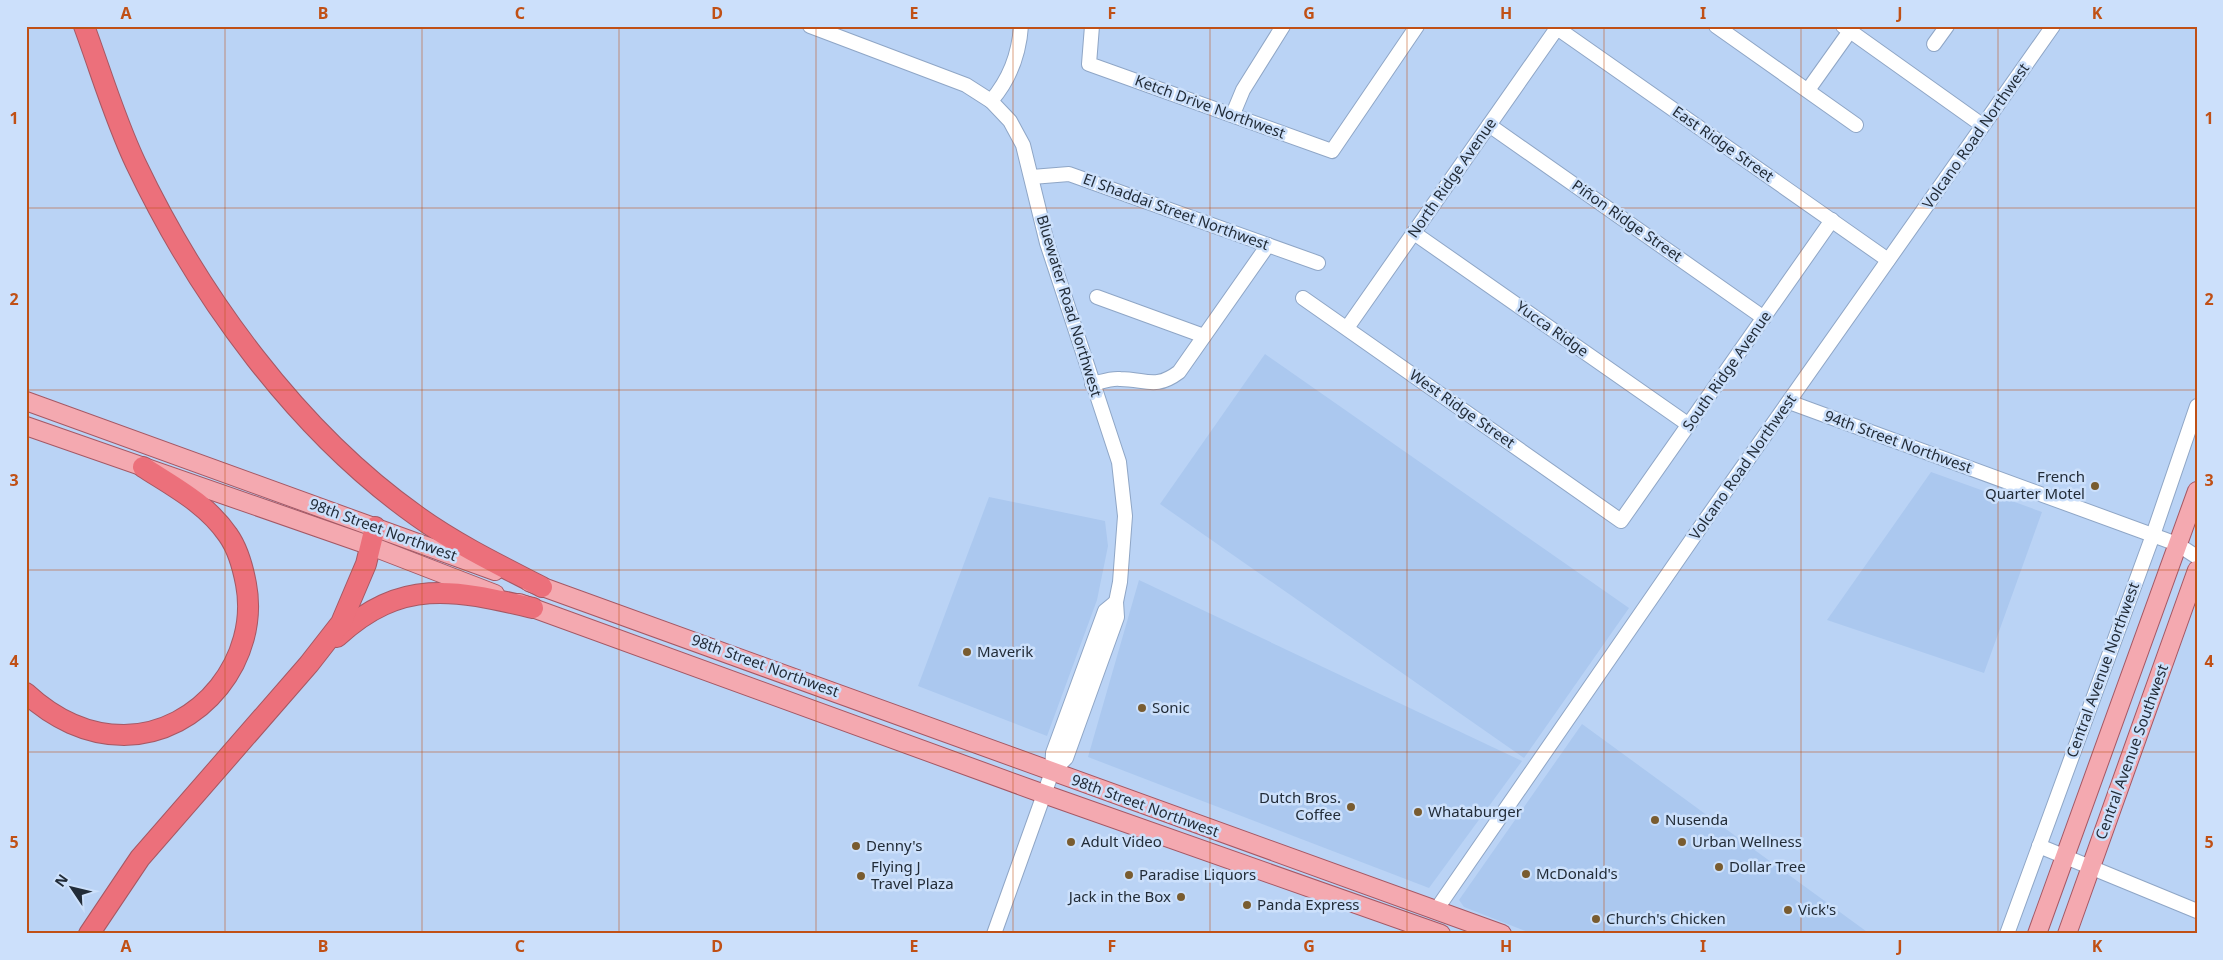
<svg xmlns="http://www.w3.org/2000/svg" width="2223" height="960" font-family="'Noto Sans',sans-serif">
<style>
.built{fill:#abc8ef}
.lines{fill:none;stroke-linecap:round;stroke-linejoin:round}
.minor-casing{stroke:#8fa6c6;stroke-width:16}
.major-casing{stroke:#a55864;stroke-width:20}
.highway-casing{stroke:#a55864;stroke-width:22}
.minor{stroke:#fff;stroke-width:14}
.major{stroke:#f4a9b0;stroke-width:18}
.highway{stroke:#ec707b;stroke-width:20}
.grid{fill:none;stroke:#c05015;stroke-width:1;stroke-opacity:0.55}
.poi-dot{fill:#795c30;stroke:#cce0fb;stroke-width:2}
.labels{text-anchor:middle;stroke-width:5;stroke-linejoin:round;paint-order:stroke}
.street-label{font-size:15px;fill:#222c38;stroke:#cce0fb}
.poi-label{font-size:15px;fill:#222c38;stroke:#cce0fb;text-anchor:start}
.neatline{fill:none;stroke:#c05015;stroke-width:2}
.grid-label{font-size:16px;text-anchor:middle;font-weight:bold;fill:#c05015}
</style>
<rect width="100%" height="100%" fill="#bad3f5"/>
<g class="built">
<path d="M 1265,354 L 1629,608 L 1524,758 L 1160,504 Z"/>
<path d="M 1931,472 L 2042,512 L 1984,673 L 1827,620 Z"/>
<path d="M 989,497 L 1105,521 L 1108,546 L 1097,600 L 1047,736 L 918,686 Z"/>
<path d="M 1139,580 L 1522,761 L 1429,888 L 1088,757 Z"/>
<path d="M 1582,724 L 1870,934 L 1533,934 L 1464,907 L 1459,900 Z"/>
</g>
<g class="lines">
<g class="minor-casing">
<g id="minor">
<path d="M 810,26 L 966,85 L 991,101"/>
<path d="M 1021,26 C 1019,55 1010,79 991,101 L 1010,121 L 1023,145 L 1047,243 L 1119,462 L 1125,516 L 1120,582 L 1116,602"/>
<path d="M 1092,26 L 1089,64 L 1332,151 L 1417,26"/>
<path d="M 1716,26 L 1856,125"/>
<path d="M 1843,26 L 1982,125"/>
<path d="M 1934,44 L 1947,26"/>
<path d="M 1808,90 L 1850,31"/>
<path d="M 1233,114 L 1243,90 L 1283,26"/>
<path d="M 1489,125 L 1764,318"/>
<path d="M 1032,177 L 1069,174 L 1318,263"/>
<path d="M 1414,233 L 1689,425"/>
<path d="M 1097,297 L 1204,336"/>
<path d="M 1303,298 L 1621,521 L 1832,220"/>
<path d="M 1347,328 L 1557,28 L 1888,260"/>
<path d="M 1092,384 C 1101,382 1111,378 1120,379 C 1146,379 1155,390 1179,372 L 1268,245"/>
<path d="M 1789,402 L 2177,544 L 2197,557"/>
<path d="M 2039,846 L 2197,911"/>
<path d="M 1436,910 L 1706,519 L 2053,26"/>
<path d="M 994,934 L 1052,772 L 1053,753 L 1105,611 L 1116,602 L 1117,617 L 1066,758 L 1052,772"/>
<path d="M 2007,934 L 2153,535 L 2197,406"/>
</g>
</g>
<g class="major-casing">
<g id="major">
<path d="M 26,401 L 495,571"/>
<path d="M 26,426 L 371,546 L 495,594"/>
<path d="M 529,582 L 1502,934"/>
<path d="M 519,603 L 1044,794 L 1441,934"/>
<path d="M 2037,934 L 2197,491"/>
<path d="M 2067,934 L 2197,570"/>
</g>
</g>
<g class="highway-casing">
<g id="highway">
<path d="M 84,26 C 101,72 115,120 136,164 C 199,296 297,431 417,516 C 456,544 499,565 542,587"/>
<path d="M 337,637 C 402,577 455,590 533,608"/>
<path d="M 26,693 C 53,718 87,735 124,735 C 201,734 260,658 246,584 C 243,568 238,549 228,535 C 207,504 174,487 143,467"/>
<path d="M 89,934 L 140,858 L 309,664 L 341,623 L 366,564 L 375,527"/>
</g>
</g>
<use href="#minor" class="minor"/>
<use href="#major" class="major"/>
<use href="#highway" class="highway"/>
</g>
<path class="grid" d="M 225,26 L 225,934M 422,26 L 422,934M 619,26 L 619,934M 816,26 L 816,934M 1013,26 L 1013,934M 1210,26 L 1210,934M 1407,26 L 1407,934M 1604,26 L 1604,934M 1801,26 L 1801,934M 1998,26 L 1998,934M 26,208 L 2197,208M 26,390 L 2197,390M 26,570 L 2197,570M 26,752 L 2197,752"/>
<g class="poi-dot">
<circle cx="2095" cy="486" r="5"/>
<circle cx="967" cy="652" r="5"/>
<circle cx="1142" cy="708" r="5"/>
<circle cx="1351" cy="807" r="5"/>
<circle cx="1418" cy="812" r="5"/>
<circle cx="1655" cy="820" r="5"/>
<circle cx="1071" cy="842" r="5"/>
<circle cx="1682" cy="842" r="5"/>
<circle cx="856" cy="846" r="5"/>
<circle cx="1719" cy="867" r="5"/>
<circle cx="1526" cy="874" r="5"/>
<circle cx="1129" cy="875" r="5"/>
<circle cx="861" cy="876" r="5"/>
<circle cx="1181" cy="897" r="5"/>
<circle cx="1247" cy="905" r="5"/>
<circle cx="1788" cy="910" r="5"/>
<circle cx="1596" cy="919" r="5"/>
</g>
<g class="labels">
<g class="street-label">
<text transform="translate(1210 107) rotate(20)" y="5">Ketch Drive Northwest</text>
<text transform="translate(1976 136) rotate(-55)" y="5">Volcano Road Northwest</text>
<text transform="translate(1723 144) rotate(35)" y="5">East Ridge Street</text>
<text transform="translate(1452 178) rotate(-55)" y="5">North Ridge Avenue</text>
<text transform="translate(1176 212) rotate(20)" y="5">El Shaddai Street Northwest</text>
<text transform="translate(1627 221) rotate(35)" y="5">Piñon Ridge Street</text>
<text transform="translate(1069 306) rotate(73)" y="5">Bluewater Road Northwest</text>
<text transform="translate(1552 329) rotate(35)" y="5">Yucca Ridge</text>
<text transform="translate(1727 371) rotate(-55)" y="5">South Ridge Avenue</text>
<text transform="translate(1462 409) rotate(35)" y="5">West Ridge Street</text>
<text transform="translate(1898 442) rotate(20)" y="5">94th Street Northwest</text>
<text transform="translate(1743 467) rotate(-55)" y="5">Volcano Road Northwest</text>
<text transform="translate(383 530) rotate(20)" y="5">98th Street Northwest</text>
<text transform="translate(765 666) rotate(20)" y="5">98th Street Northwest</text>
<text transform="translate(2103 670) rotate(-70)" y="5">Central Avenue Northwest</text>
<text transform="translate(2132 752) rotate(-70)" y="5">Central Avenue Southwest</text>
<text transform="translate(1145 806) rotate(20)" y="5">98th Street Northwest</text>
</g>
<g class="poi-label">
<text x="2085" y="482" text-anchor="end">French<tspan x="2085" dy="17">Quarter Motel</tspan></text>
<text x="977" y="657">Maverik</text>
<text x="1152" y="713">Sonic</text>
<text x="1341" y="803" text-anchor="end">Dutch Bros.<tspan x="1341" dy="17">Coffee</tspan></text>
<text x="1428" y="817">Whataburger</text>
<text x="1665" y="825">Nusenda</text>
<text x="1081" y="847">Adult Video</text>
<text x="1692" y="847">Urban Wellness</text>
<text x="866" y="851">Denny's</text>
<text x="871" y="872">Flying J<tspan x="871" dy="17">Travel Plaza</tspan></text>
<text x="1729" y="872">Dollar Tree</text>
<text x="1536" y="879">McDonald's</text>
<text x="1139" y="880">Paradise Liquors</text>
<text x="1171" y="902" text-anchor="end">Jack in the Box</text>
<text x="1257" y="910">Panda Express</text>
<text x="1798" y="915">Vick's</text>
<text x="1606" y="924">Church's Chicken</text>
</g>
</g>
<rect width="2223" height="960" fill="none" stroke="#cce0fb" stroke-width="55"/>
<g transform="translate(72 888) rotate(305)" stroke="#cce0fb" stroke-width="4" paint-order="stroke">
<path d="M0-4L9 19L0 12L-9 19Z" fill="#222c38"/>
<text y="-8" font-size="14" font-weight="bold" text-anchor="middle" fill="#222c38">N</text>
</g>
<rect x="28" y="28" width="2168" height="904" class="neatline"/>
<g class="grid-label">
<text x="126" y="19">A</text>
<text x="323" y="19">B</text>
<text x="520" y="19">C</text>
<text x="717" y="19">D</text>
<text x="914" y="19">E</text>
<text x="1112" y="19">F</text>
<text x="1309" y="19">G</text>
<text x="1506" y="19">H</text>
<text x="1703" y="19">I</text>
<text x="1900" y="19">J</text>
<text x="2097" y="19">K</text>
<text x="14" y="124">1</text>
<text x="2209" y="124">1</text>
<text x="14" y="305">2</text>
<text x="2209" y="305">2</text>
<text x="14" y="486">3</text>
<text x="2209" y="486">3</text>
<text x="14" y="667">4</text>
<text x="2209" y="667">4</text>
<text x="14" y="848">5</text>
<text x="2209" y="848">5</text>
<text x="126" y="952">A</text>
<text x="323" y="952">B</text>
<text x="520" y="952">C</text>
<text x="717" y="952">D</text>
<text x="914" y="952">E</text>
<text x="1112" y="952">F</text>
<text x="1309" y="952">G</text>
<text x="1506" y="952">H</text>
<text x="1703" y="952">I</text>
<text x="1900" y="952">J</text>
<text x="2097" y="952">K</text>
</g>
</svg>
